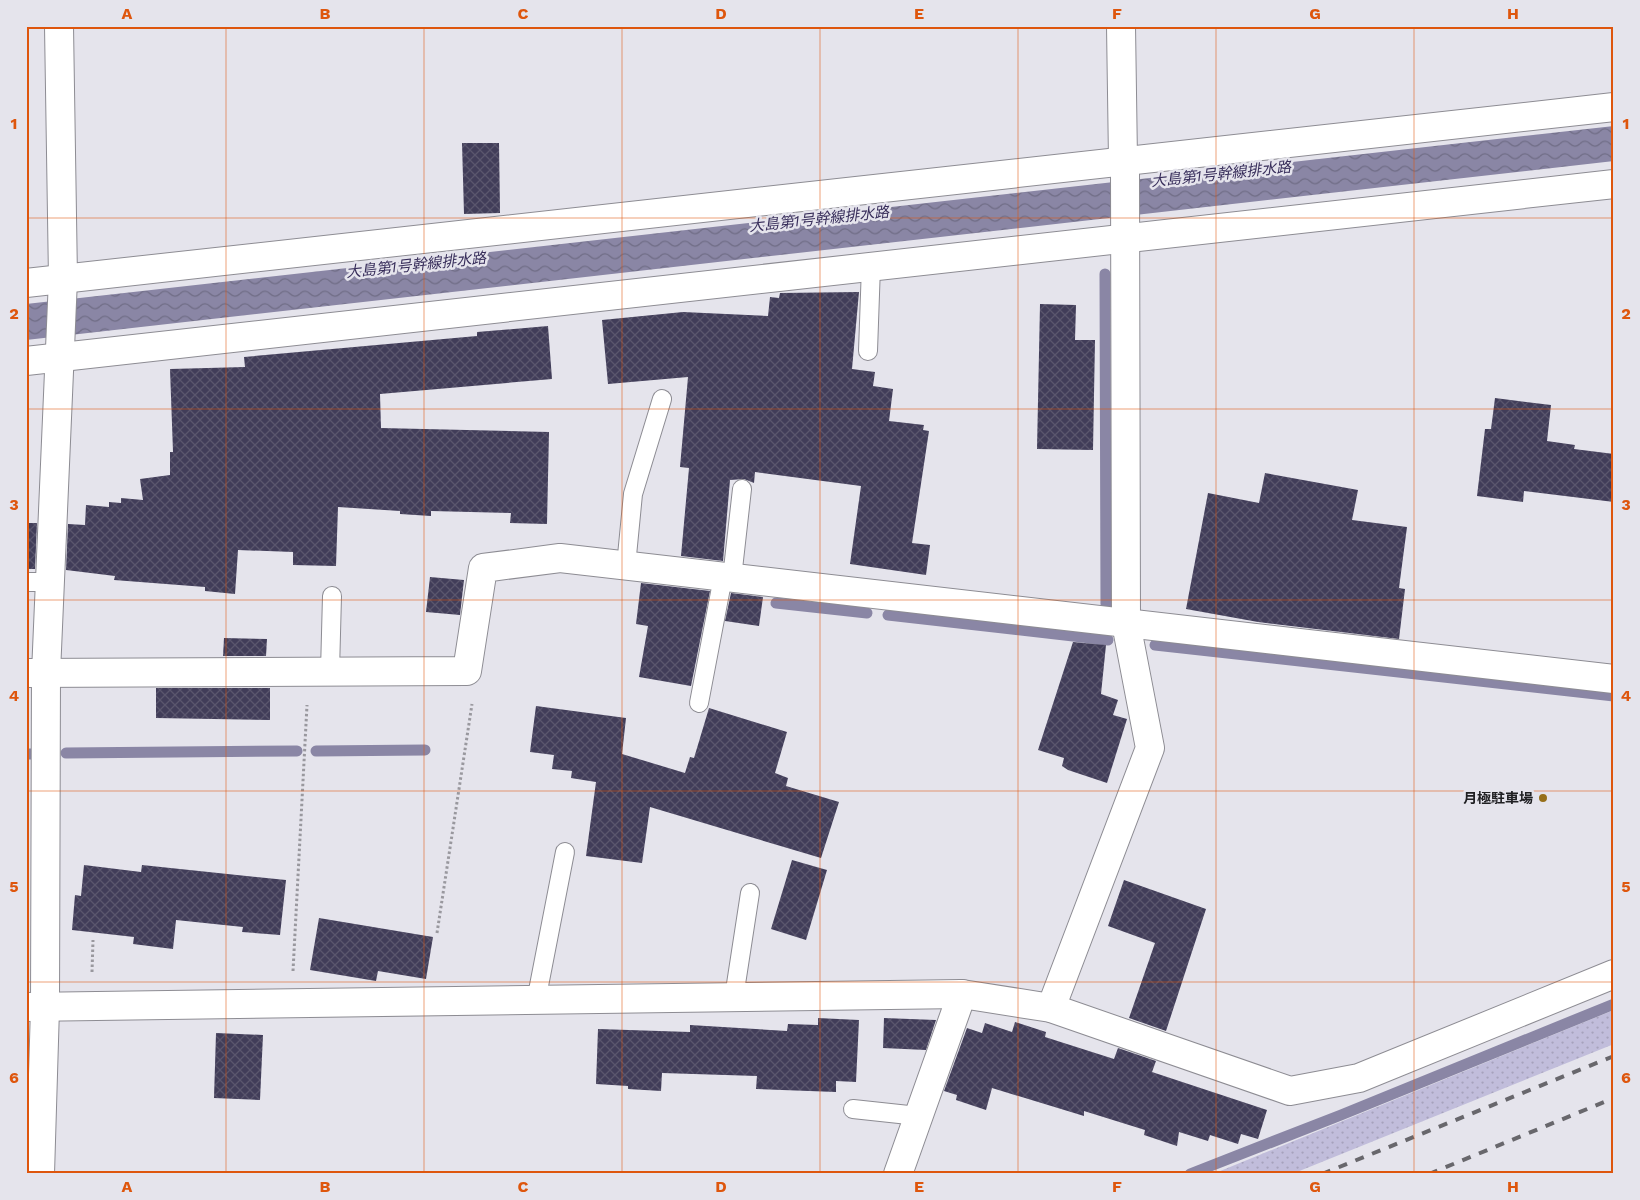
<svg xmlns="http://www.w3.org/2000/svg" width="1640" height="1200" font-family="'Work Sans','Noto Sans JP',sans-serif">
<style>
.grass{fill:url(#grass-dots)}
.water{fill:url(#water-waves)}
.lines{fill:none;stroke-linecap:round;stroke-linejoin:round}
.stream{stroke:#8a86a5;stroke-width:11}
.building{fill:url(#building-cross-hatch)}
.service-casing{stroke:#8d8c93;stroke-width:20}
.minor-casing{stroke:#8d8c93;stroke-width:30}
.path{stroke:#99989e;stroke-width:3;stroke-dasharray:2.5 2.5;stroke-linecap:butt}
.service{stroke:#fff;stroke-width:18}
.minor{stroke:#fff;stroke-width:28}
.rail{stroke:#68676c;stroke-width:4;stroke-dasharray:9 9;stroke-linecap:butt}
.grid{fill:none;stroke:#de560d;stroke-width:1;stroke-opacity:0.55}
.poi-dot{fill:#966f19;stroke:#e5e4ec;stroke-width:2}
.labels{text-anchor:middle;stroke-width:5;stroke-linejoin:round;paint-order:stroke}
.poi-label{font-size:14px;font-weight:bold;fill:#202023;stroke:#e5e4ec;text-anchor:end}
.water-label{font-size:15px;font-style:italic;fill:#372d5a;stroke:#e5e4ec}
.neatline{fill:none;stroke:#de560d;stroke-width:2}
.grid-label{font-size:16px;text-anchor:middle;font-weight:bold;fill:#de560d}
</style>
<defs>
<pattern id="grass-dots" width="8" height="8" patternUnits="userSpaceOnUse" patternTransform="scale(1.25)"><rect width="8" height="8" fill="#c1bddb"/><path d="M2 2h.1M6 6h.1" fill="none" stroke="#a6a2bc" stroke-width="1.8" stroke-linecap="round"/></pattern>
<pattern id="water-waves" width="16" height="10" patternUnits="userSpaceOnUse" patternTransform="scale(1.25)"><rect width="16" height="10" fill="#8a86a5"/><path d="M0 5q4-4 8 0t8 0" fill="none" stroke="#706d86"/></pattern>
<pattern id="building-cross-hatch" width="8" height="8" patternUnits="userSpaceOnUse" patternTransform="scale(1.25)"><rect width="8" height="8" fill="#413d59"/><path d="M0 0l8 8M0 8l8-8" fill="none" stroke="#5a566d"/></pattern>
</defs>
<rect width="100%" height="100%" fill="#e5e4ec"/>
<path class="grass" d="M 1614,1010 L 1614,1044 L 1292,1174 L 1213,1174 Z"/>
<path class="water" d="M 1614,126 L 1614,161 L 26,340 L 26,304 Z"/>
<g class="lines">
<g class="stream">
<path d="M 1105,274 L 1106,604"/>
<path d="M 776,603 L 867,613"/>
<path d="M 888,615 L 1108,640"/>
<path d="M 1155,645 L 1614,696"/>
<path d="M 316,751 L 425,750"/>
<path d="M 66,753 L 297,751"/>
<path d="M 26,754 L 34,754"/>
<path d="M 1190,1174 L 1341,1115 L 1614,1004"/>
</g>
</g>
<g class="building">
<path d="M 462,143 L 499,143 L 500,213 L 464,214 Z"/>
<path d="M 859,292 L 852,369 L 875,372 L 873,386 L 893,389 L 889,421 L 924,425 L 923,430 L 929,431 L 912,543 L 930,545 L 926,575 L 850,564 L 861,486 L 755,472 L 754,483 L 744,479 L 730,480 L 723,561 L 681,556 L 689,468 L 680,467 L 688,377 L 608,384 L 602,320 L 683,312 L 768,316 L 770,297 L 779,298 L 780,293 Z"/>
<path d="M 1040,304 L 1076,305 L 1075,340 L 1095,340 L 1093,450 L 1037,449 Z"/>
<path d="M 548,326 L 552,379 L 380,394 L 381,428 L 549,432 L 547,524 L 510,523 L 511,513 L 431,511 L 431,516 L 400,514 L 400,511 L 338,507 L 336,566 L 293,565 L 293,552 L 238,550 L 235,594 L 205,591 L 205,587 L 114,580 L 115,576 L 66,570 L 68,524 L 85,525 L 86,505 L 109,507 L 109,502 L 121,503 L 121,498 L 143,500 L 140,479 L 170,475 L 170,452 L 173,452 L 170,369 L 245,367 L 244,357 L 477,336 L 477,332 Z"/>
<path d="M 1495,398 L 1551,405 L 1547,441 L 1575,445 L 1574,449 L 1614,454 L 1614,502 L 1524,491 L 1523,502 L 1477,496 L 1485,429 L 1491,429 Z"/>
<path d="M 1265,473 L 1358,490 L 1352,520 L 1407,527 L 1399,588 L 1405,589 L 1399,639 L 1258,622 L 1186,609 L 1208,493 L 1259,503 Z"/>
<path d="M 26,523 L 37,523 L 35,569 L 26,569 Z"/>
<path d="M 430,577 L 464,580 L 460,615 L 426,612 Z"/>
<path d="M 641,583 L 710,591 L 691,686 L 639,677 L 648,626 L 636,624 Z"/>
<path d="M 731,593 L 763,597 L 759,626 L 725,621 Z"/>
<path d="M 224,638 L 267,639 L 266,656 L 223,656 Z"/>
<path d="M 1073,642 L 1106,645 L 1101,694 L 1118,700 L 1113,715 L 1127,719 L 1107,783 L 1068,770 L 1062,766 L 1064,758 L 1038,750 Z"/>
<path d="M 156,688 L 270,688 L 270,720 L 156,718 Z"/>
<path d="M 536,706 L 626,718 L 622,754 L 685,773 L 690,757 L 694,758 L 709,708 L 787,732 L 775,773 L 788,778 L 786,786 L 839,802 L 821,858 L 650,807 L 642,863 L 586,856 L 596,782 L 571,778 L 572,771 L 552,769 L 554,755 L 530,752 Z"/>
<path d="M 792,860 L 827,870 L 806,940 L 771,929 Z"/>
<path d="M 84,865 L 141,872 L 142,865 L 286,880 L 280,935 L 242,932 L 243,927 L 176,920 L 173,949 L 133,944 L 134,937 L 72,930 L 75,895 L 81,896 Z"/>
<path d="M 1124,880 L 1206,909 L 1166,1031 L 1129,1018 L 1155,943 L 1108,926 Z"/>
<path d="M 319,918 L 433,937 L 426,979 L 378,971 L 376,981 L 310,970 Z"/>
<path d="M 818,1018 L 859,1020 L 856,1082 L 836,1081 L 836,1092 L 756,1089 L 757,1076 L 662,1073 L 661,1091 L 628,1089 L 628,1086 L 596,1084 L 598,1029 L 690,1032 L 690,1025 L 787,1031 L 788,1024 L 818,1025 Z"/>
<path d="M 884,1018 L 936,1020 L 926,1050 L 883,1048 Z"/>
<path d="M 1015,1022 L 1046,1032 L 1045,1037 L 1114,1059 L 1118,1048 L 1156,1061 L 1152,1072 L 1267,1110 L 1258,1139 L 1241,1134 L 1238,1144 L 1210,1135 L 1208,1141 L 1179,1132 L 1177,1146 L 1144,1135 L 1145,1130 L 1084,1111 L 1084,1116 L 992,1088 L 986,1110 L 956,1100 L 957,1095 L 944,1091 L 967,1028 L 982,1033 L 985,1023 L 1012,1032 Z"/>
<path d="M 216,1033 L 263,1035 L 260,1100 L 214,1098 Z"/>
</g>
<g class="lines">
<g class="service-casing">
<g id="service">
<path d="M 868,351 L 871,266"/>
<path d="M 626,566 L 633,494 L 662,399"/>
<path d="M 732,578 L 742,489"/>
<path d="M 26,582 L 50,582"/>
<path d="M 330,671 L 332,596"/>
<path d="M 699,703 L 723,577"/>
<path d="M 734,997 L 750,893"/>
<path d="M 536,1001 L 565,852"/>
<path d="M 853,1109 L 918,1116"/>
</g>
</g>
<g class="minor-casing">
<g id="minor">
<path d="M 26,283 L 1614,107"/>
<path d="M 26,361 L 1614,184"/>
<path d="M 26,673 L 467,671 L 483,568 L 560,558 L 1614,679"/>
<path d="M 26,1007 L 962,994 L 1051,1008 L 1290,1091 L 1359,1078 L 1614,974"/>
<path d="M 1051,1008 L 1150,748 L 1126,623 L 1125,171 L 1123,160 L 1121,26"/>
<path d="M 40,1174 L 45,1008 L 46,673 L 63,279 L 59,26"/>
<path d="M 898,1174 L 962,994"/>
</g>
</g>
<g class="path">
<path d="M 437,933 L 472,704"/>
<path d="M 293,971 L 307,705"/>
<path d="M 92,972 L 93,940"/>
</g>
<use href="#service" class="service"/>
<use href="#minor" class="minor"/>
<g class="rail">
<path d="M 1322,1174 L 1614,1056"/>
<path d="M 1429,1174 L 1614,1098"/>
</g>
</g>
<path class="grid" d="M 226,26 L 226,1174M 424,26 L 424,1174M 622,26 L 622,1174M 820,26 L 820,1174M 1018,26 L 1018,1174M 1216,26 L 1216,1174M 1414,26 L 1414,1174M 26,218 L 1614,218M 26,409 L 1614,409M 26,600 L 1614,600M 26,791 L 1614,791M 26,982 L 1614,982"/>
<circle class="poi-dot" cx="1543" cy="798" r="5"/>
<g class="labels">
<g class="poi-label">
<text x="1533" y="803">月極駐車場</text>
</g>
<g class="water-label">
<text transform="translate(1221 174) rotate(-6)" y="5">大島第1号幹線排水路</text>
<text transform="translate(819 219) rotate(-6)" y="5">大島第1号幹線排水路</text>
<text transform="translate(416 265) rotate(-6)" y="5">大島第1号幹線排水路</text>
</g>
</g>
<rect width="1640" height="1200" fill="none" stroke="#e5e4ec" stroke-width="55"/>
<rect x="28" y="28" width="1584" height="1144" class="neatline"/>
<g class="grid-label">
<text x="127" y="19">A</text>
<text x="325" y="19">B</text>
<text x="523" y="19">C</text>
<text x="721" y="19">D</text>
<text x="919" y="19">E</text>
<text x="1117" y="19">F</text>
<text x="1315" y="19">G</text>
<text x="1513" y="19">H</text>
<text x="14" y="129">1</text>
<text x="1626" y="129">1</text>
<text x="14" y="319">2</text>
<text x="1626" y="319">2</text>
<text x="14" y="510">3</text>
<text x="1626" y="510">3</text>
<text x="14" y="701">4</text>
<text x="1626" y="701">4</text>
<text x="14" y="892">5</text>
<text x="1626" y="892">5</text>
<text x="14" y="1083">6</text>
<text x="1626" y="1083">6</text>
<text x="127" y="1192">A</text>
<text x="325" y="1192">B</text>
<text x="523" y="1192">C</text>
<text x="721" y="1192">D</text>
<text x="919" y="1192">E</text>
<text x="1117" y="1192">F</text>
<text x="1315" y="1192">G</text>
<text x="1513" y="1192">H</text>
</g>
</svg>
